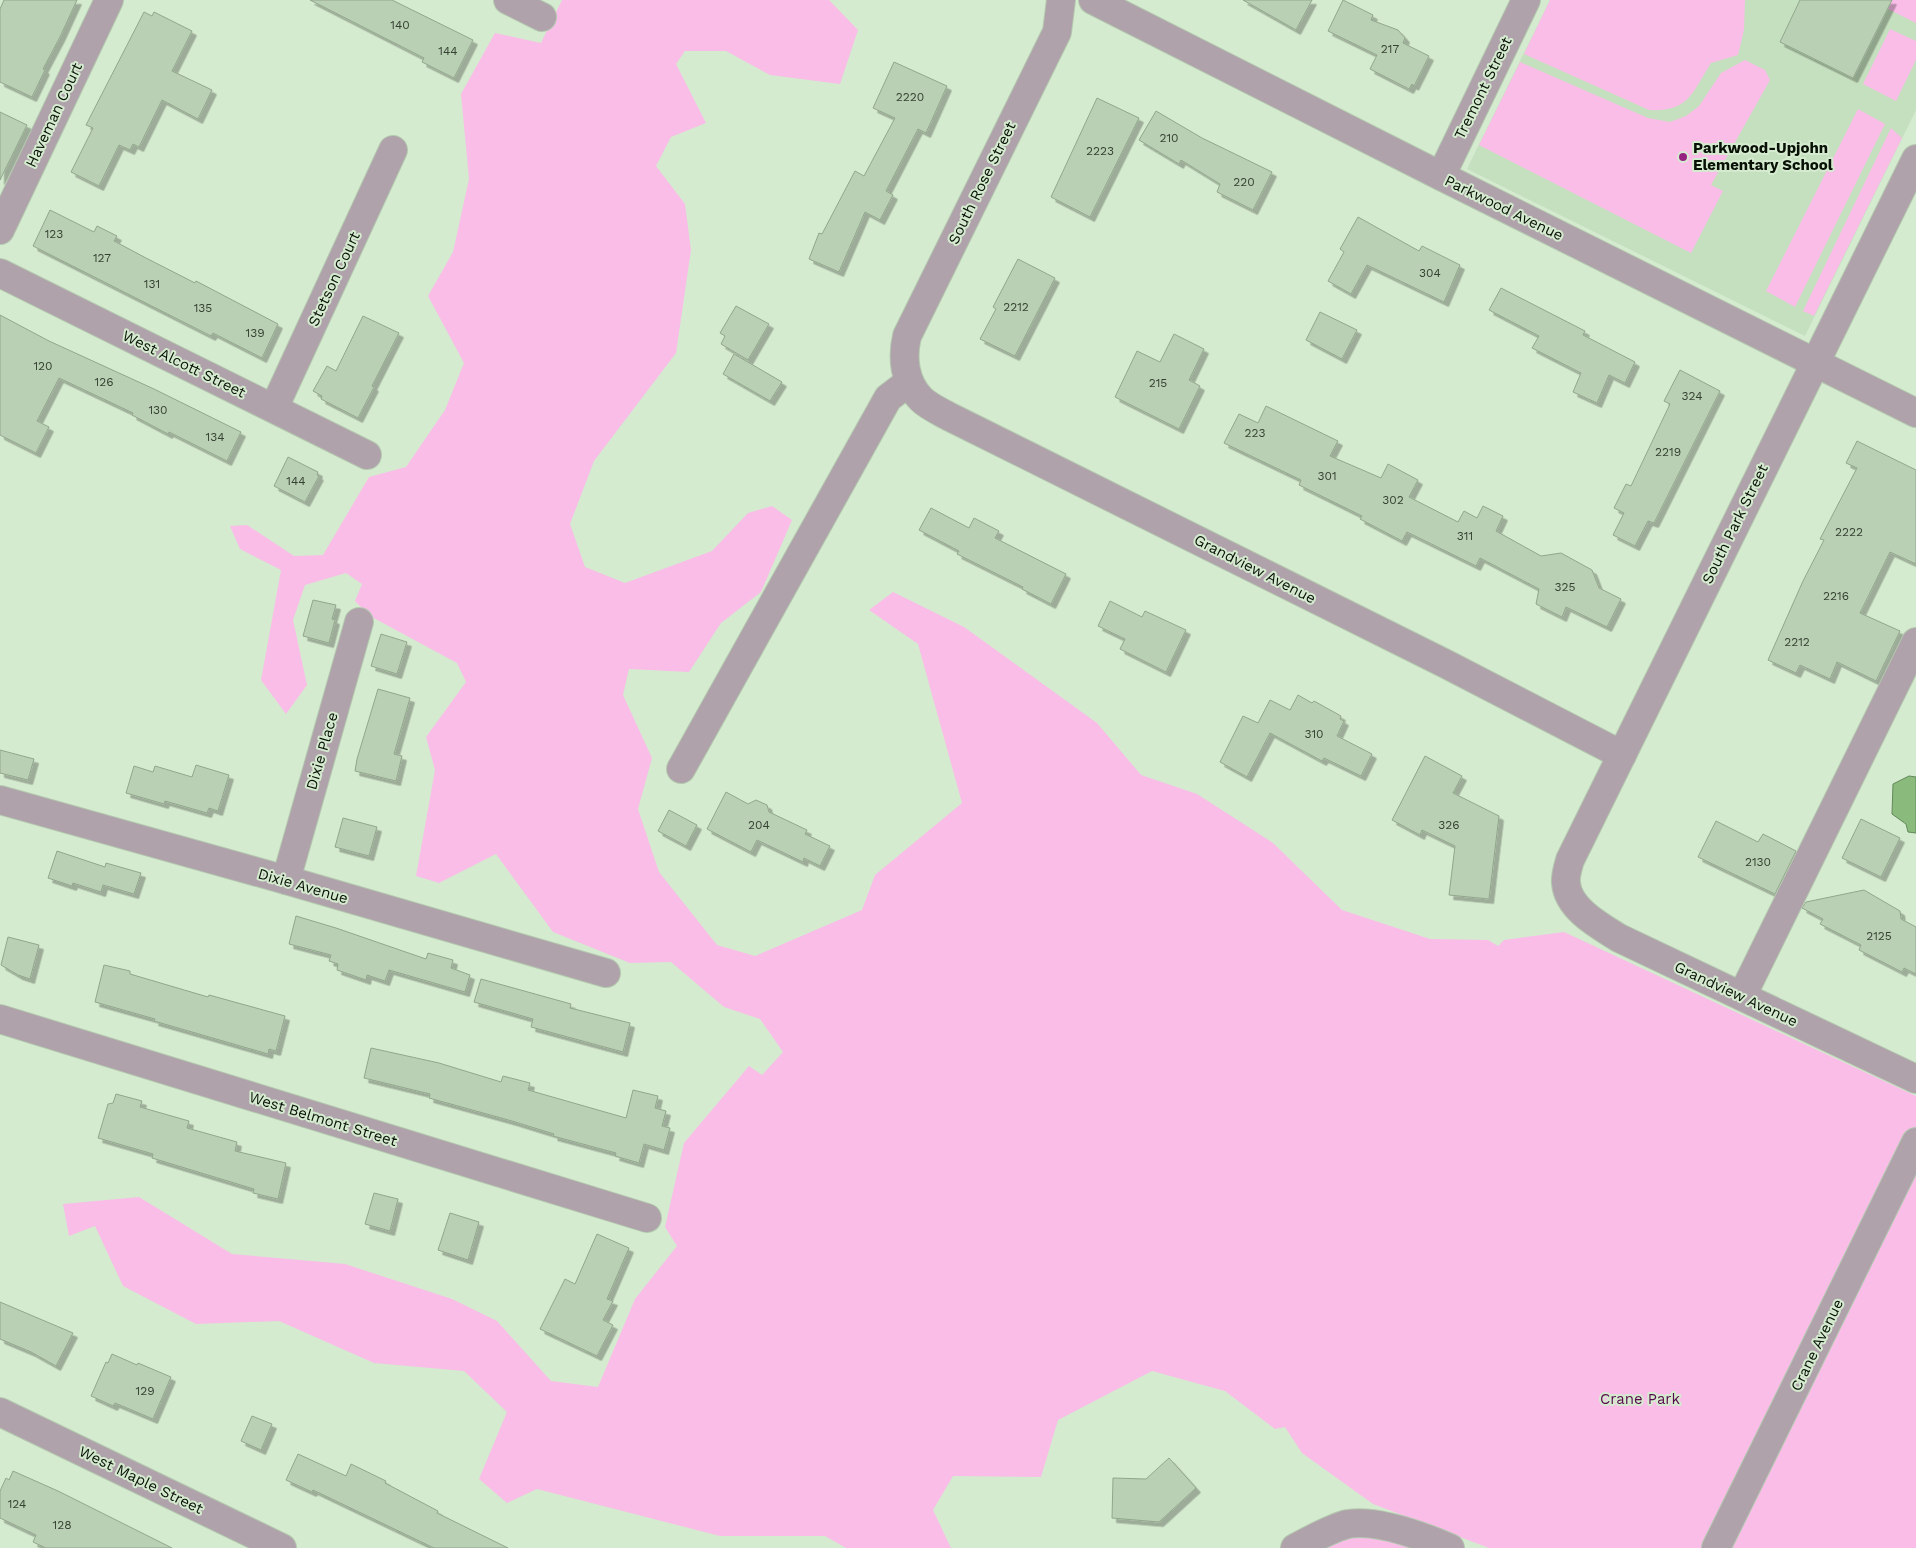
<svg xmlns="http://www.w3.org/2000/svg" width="1916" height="1548" font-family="'Work Sans',sans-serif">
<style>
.built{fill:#c5e0be}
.green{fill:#f9bde8}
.water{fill:#8abb7d;stroke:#63885a}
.building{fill:#bad0b4;stroke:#91a68c;filter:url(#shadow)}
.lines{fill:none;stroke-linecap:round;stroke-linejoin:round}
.minor-casing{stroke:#b4c8af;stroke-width:30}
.minor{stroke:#afa2ab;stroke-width:28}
.poi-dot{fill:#962280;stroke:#d5ebcf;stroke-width:2}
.labels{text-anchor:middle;stroke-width:4;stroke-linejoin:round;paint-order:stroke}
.number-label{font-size:12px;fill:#354132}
.street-label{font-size:15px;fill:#091107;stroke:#d5ebcf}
.poi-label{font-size:15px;font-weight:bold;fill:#091107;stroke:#d5ebcf;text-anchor:start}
.park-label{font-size:15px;fill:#59094b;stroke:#d5ebcf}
</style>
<defs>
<filter id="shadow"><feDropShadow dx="4.5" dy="4.5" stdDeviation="0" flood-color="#0004"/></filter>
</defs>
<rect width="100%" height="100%" fill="#d5ebcf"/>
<path class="built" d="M 1550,0 L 1916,0 L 1916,110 L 1805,336 L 1467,169 Z"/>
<g class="green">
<path d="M 562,0 L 829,0 L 858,30 L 840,84 L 770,75 L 726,51 L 685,51 L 676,64 L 706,123 L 671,137 L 656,166 L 685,204 L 691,250 L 676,353 L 594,461 L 570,524 L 585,567 L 625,583 L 712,551 L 748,513 L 772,506 L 792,520 L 761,592 L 721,623 L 689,672 L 629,669 L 623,695 L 652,758 L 638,809 L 659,872 L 717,945 L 755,956 L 862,910 L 875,875 L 962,803 L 918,644 L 869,610 L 893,592 L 964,627 L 1097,723 L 1141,775 L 1197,794 L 1273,843 L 1342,910 L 1430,939 L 1488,940 L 1498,946 L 1504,940 L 1564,932 L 1916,1096 L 1916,1548 L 1489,1548 L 1373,1504 L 1302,1453 L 1285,1427 L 1275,1429 L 1225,1391 L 1152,1371 L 1058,1420 L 1041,1477 L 953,1476 L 933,1510 L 951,1548 L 846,1548 L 825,1536 L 720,1536 L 537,1489 L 507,1503 L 479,1479 L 507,1412 L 464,1371 L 374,1363 L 279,1321 L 196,1324 L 123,1286 L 95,1226 L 69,1236 L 63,1204 L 139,1197 L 232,1254 L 345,1264 L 452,1299 L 497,1321 L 551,1381 L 598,1387 L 635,1299 L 677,1246 L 665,1227 L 684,1143 L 749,1066 L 762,1075 L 783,1052 L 760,1019 L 724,1007 L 671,962 L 630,963 L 553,932 L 496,854 L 439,883 L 416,876 L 435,770 L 426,737 L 466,682 L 457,663 L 370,616 L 355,601 L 362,584 L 346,573 L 305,585 L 293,620 L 307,685 L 286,714 L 261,680 L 281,570 L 240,549 L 230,526 L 247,525 L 294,556 L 323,555 L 369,477 L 406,467 L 445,410 L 464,363 L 428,296 L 453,252 L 469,179 L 461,94 L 495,33 L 541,43 Z"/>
<path d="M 1550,0 L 1745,0 L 1744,30 L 1738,55 L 1711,63 C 1692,93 1689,112 1649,110 L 1524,54 Z"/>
<path d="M 1892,0 L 1916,0 L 1916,23 L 1888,9 Z"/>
<path d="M 1890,29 L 1916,41 L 1916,60 L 1896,101 L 1863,84 Z"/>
<path d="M 1745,60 L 1765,70 L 1770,80 L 1711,185 L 1723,191 L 1691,253 L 1479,145 L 1520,62 L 1648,118 L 1670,122 L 1686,116 L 1699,106 L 1721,73 Z"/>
<path d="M 1858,109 L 1885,124 L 1795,307 L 1766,291 Z"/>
<path d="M 1891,128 L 1902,138 L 1814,316 L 1803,311 Z"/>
<path d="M 1360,1532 L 1422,1548 L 1313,1548 Z"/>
</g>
<path class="water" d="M 1909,776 L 1916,777 L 1916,833 L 1908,832 L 1906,824 L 1892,814 L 1893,784 Z"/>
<g class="building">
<path d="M 4,0 L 77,0 L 60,37 L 43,69 L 45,70 L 32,97 L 0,82 L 0,9 Z"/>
<path d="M 310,0 L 392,0 L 473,40 L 454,78 L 422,62 L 424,58 Z"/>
<path d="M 1243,0 L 1312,0 L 1296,30 Z"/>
<path d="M 1343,0 L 1373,15 L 1371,20 L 1398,30 L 1405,38 L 1403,43 L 1429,56 L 1414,86 L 1412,84 L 1409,89 L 1370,69 L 1377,55 L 1328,31 Z"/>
<path d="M 1800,0 L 1892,0 L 1853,78 L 1780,42 Z"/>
<path d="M 144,12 L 152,16 L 154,12 L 192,31 L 172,71 L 212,90 L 198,119 L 162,100 L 139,147 L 133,144 L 130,150 L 119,145 L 99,186 L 71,172 L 93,128 L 86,125 Z"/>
<path d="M 894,62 L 947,86 L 926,133 L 918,129 L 886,191 L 893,195 L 880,220 L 865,212 L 839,272 L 809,259 L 819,233 L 822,234 L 855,171 L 864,176 L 895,118 L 873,108 Z"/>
<path d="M 1097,98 L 1139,118 L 1090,217 L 1051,197 Z"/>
<path d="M 1156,111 L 1202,138 L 1272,172 L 1253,210 L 1217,192 L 1220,184 L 1181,160 L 1179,164 L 1139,140 Z"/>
<path d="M 0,112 L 27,125 L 0,180 Z"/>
<path d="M 50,210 L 94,232 L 97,226 L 117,236 L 114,241 L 146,258 L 195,283 L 196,281 L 278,324 L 262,358 L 213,333 L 211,336 L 33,246 Z"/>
<path d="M 1358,217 L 1419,251 L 1422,246 L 1460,265 L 1444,302 L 1367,265 L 1351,294 L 1328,281 L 1344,252 L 1340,249 Z"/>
<path d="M 1018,259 L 1055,278 L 1015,356 L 980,339 L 996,309 L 993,307 Z"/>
<path d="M 1501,288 L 1585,331 L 1583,335 L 1635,362 L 1625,383 L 1609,375 L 1597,403 L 1573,392 L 1581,373 L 1532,348 L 1539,336 L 1489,310 Z"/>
<path d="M 736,306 L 769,324 L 748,360 L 721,344 L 725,336 L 720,333 Z"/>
<path d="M 1320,312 L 1357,330 L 1342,359 L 1306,340 Z"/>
<path d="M 0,315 L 49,341 L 154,389 L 241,432 L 227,461 L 169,432 L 168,434 L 132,415 L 133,413 L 59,378 L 37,421 L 49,427 L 36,453 L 0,435 Z"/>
<path d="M 363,316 L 399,333 L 372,386 L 374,387 L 358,418 L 321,399 L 322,396 L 313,391 L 327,366 L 336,371 Z"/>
<path d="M 1174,334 L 1204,349 L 1189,380 L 1200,386 L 1179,429 L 1115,397 L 1137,351 L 1160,362 Z"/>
<path d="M 734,354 L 782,382 L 770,401 L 723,374 Z"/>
<path d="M 1680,370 L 1720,391 L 1654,523 L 1648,521 L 1635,546 L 1613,535 L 1624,513 L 1614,508 L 1626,484 L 1631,486 L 1670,404 L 1664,401 Z"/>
<path d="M 1266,406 L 1338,441 L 1330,456 L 1381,478 L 1388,464 L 1418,480 L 1409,497 L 1458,522 L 1464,511 L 1477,518 L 1483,506 L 1503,516 L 1496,531 L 1541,556 L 1561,553 L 1592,570 L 1599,588 L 1621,599 L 1607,627 L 1566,607 L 1562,617 L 1536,604 L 1539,589 L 1480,558 L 1476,566 L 1407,532 L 1402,541 L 1360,519 L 1362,516 L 1299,485 L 1301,480 L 1224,443 L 1239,414 L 1258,423 Z"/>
<path d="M 1857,441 L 1916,470 L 1916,564 L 1890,552 L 1860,613 L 1900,631 L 1876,681 L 1837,662 L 1830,679 L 1800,665 L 1796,673 L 1768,660 L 1803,581 L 1824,540 L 1820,539 L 1857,468 L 1846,463 Z"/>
<path d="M 288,457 L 318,472 L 317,475 L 319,476 L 305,502 L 274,486 Z"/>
<path d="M 931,508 L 969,528 L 974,518 L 999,531 L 995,538 L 1066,574 L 1051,604 L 1022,589 L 1023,587 L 957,554 L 959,551 L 919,530 Z"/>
<path d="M 313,600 L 336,605 L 332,619 L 335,620 L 329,643 L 303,636 Z"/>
<path d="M 1110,601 L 1142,617 L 1145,611 L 1186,630 L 1166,672 L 1120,649 L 1125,639 L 1098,626 Z"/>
<path d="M 381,634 L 407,642 L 397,674 L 371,666 Z"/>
<path d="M 378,689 L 410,698 L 394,754 L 402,756 L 396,781 L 355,771 L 357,759 Z"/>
<path d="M 1298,695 L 1312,703 L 1314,701 L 1341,716 L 1340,719 L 1344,721 L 1337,736 L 1372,754 L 1361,776 L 1324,758 L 1322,761 L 1270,733 L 1247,777 L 1220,762 L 1243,716 L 1258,723 L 1270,700 L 1290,710 Z"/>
<path d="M 0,750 L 34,759 L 28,780 L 0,773 Z"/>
<path d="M 1425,756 L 1462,776 L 1453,793 L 1499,816 L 1489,899 L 1449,895 L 1455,846 L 1422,830 L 1420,835 L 1392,820 Z"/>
<path d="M 196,765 L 229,775 L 218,811 L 209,808 L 207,813 L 165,801 L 164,804 L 126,793 L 134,766 L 153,772 L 155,766 L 192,777 Z"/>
<path d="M 726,792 L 748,804 L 756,800 L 767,805 L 769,812 L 807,830 L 805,834 L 830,846 L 820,866 L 804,858 L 803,862 L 757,840 L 751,852 L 707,829 Z"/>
<path d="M 669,810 L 697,825 L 686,846 L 658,831 Z"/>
<path d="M 343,818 L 377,827 L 369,856 L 335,847 Z"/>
<path d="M 1861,819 L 1900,838 L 1881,877 L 1842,858 Z"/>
<path d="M 1716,821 L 1758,842 L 1763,834 L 1796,851 L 1775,894 L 1698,857 Z"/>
<path d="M 57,851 L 105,867 L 106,863 L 141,873 L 134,894 L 103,885 L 101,892 L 73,883 L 72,886 L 48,878 Z"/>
<path d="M 1864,890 L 1900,911 L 1901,919 L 1916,927 L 1916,974 L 1904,968 L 1902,972 L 1859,950 L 1861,945 L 1820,924 L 1823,919 L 1802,908 L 1806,902 Z"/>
<path d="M 296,916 L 336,928 L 426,959 L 428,953 L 453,960 L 451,968 L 470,975 L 465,992 L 389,970 L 385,981 L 367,975 L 366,980 L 337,970 L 338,964 L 329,961 L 331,955 L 289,944 Z"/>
<path d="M 8,937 L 39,945 L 30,979 L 18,975 L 1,965 Z"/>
<path d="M 104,965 L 130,971 L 130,974 L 208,997 L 209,995 L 285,1016 L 276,1051 L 269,1049 L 268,1054 L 154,1021 L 155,1019 L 95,1002 Z"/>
<path d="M 481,979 L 571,1004 L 570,1008 L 630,1023 L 623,1052 L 531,1027 L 533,1019 L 474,1002 Z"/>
<path d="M 371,1048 L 439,1063 L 501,1082 L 503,1076 L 530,1083 L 528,1090 L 626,1118 L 633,1090 L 658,1096 L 655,1108 L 666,1111 L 662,1126 L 670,1128 L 664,1150 L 644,1144 L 639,1163 L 615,1156 L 616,1153 L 553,1136 L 554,1134 L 512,1121 L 429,1098 L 430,1094 L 364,1078 Z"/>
<path d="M 116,1094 L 142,1101 L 140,1107 L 189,1121 L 187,1128 L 237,1142 L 235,1151 L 286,1163 L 278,1199 L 253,1193 L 254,1189 L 152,1158 L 153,1154 L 98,1138 L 108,1104 L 113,1103 Z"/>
<path d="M 374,1193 L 398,1199 L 390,1231 L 365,1224 Z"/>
<path d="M 450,1213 L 479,1222 L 468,1260 L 438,1250 Z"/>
<path d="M 597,1234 L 629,1248 L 607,1299 L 613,1301 L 603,1320 L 613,1325 L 597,1356 L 540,1329 L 565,1279 L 575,1284 Z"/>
<path d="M 0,1302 L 73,1333 L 56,1366 L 31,1352 L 0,1339 Z"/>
<path d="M 112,1354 L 137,1365 L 138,1363 L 171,1377 L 153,1419 L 115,1403 L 113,1406 L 91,1396 L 106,1362 L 108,1363 Z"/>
<path d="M 252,1416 L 272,1424 L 261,1450 L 241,1441 Z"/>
<path d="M 298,1454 L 346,1476 L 351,1464 L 386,1481 L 385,1483 L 438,1511 L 437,1513 L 508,1548 L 434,1548 L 313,1490 L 312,1492 L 286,1480 Z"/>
<path d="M 1169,1458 L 1196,1488 L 1159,1522 L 1112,1518 L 1113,1478 L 1146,1479 Z"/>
<path d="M 13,1471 L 58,1491 L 172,1548 L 46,1548 L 33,1542 L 36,1535 L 0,1518 L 0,1491 L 6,1478 L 9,1480 Z"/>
</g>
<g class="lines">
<g class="minor-casing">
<g id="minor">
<path d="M 508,0 L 542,17"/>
<path d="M 1061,0 L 1057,32 L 907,336 C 902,357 904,382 921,399 C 928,406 939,411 948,416 L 1444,663 L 1622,755"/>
<path d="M 1093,0 L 1441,176 L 1916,413"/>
<path d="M 1916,159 L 1570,860 C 1568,867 1565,876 1566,883 C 1568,909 1600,926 1619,938 L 1916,1079"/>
<path d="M 1441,176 L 1526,0"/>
<path d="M 0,230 L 109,0"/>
<path d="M 0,273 L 367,455"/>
<path d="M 274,408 L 393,150"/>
<path d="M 681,769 L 888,398 L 909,382"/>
<path d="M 0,800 L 286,880 L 606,973"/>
<path d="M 286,880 L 359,622"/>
<path d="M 1742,996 L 1916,642"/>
<path d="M 0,1019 L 647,1218"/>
<path d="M 0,1412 L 282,1548"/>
<path d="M 1295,1548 C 1308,1541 1334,1527 1348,1524 C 1378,1519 1422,1536 1450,1548"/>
<path d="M 1716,1548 L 1916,1142"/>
</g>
</g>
<use href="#minor" class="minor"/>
</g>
<circle class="poi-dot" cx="1683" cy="157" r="5"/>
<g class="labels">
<g class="number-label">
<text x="400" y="29">140</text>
<text x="1390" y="53">217</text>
<text x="448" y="55">144</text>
<text x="910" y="101">2220</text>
<text x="1169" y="142">210</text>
<text x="1100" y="155">2223</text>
<text x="1244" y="186">220</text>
<text x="54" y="238">123</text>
<text x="102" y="262">127</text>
<text x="1430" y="277">304</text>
<text x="152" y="288">131</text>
<text x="1016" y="311">2212</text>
<text x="203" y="312">135</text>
<text x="255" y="337">139</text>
<text x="43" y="370">120</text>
<text x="104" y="386">126</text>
<text x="1158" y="387">215</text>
<text x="1692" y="400">324</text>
<text x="158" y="414">130</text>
<text x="1255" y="437">223</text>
<text x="215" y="441">134</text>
<text x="1668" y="456">2219</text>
<text x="1327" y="480">301</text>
<text x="296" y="485">144</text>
<text x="1393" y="504">302</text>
<text x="1849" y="536">2222</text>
<text x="1465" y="540">311</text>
<text x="1565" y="591">325</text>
<text x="1836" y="600">2216</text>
<text x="1797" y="646">2212</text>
<text x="1314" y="738">310</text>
<text x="759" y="829">204</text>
<text x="1449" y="829">326</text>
<text x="1758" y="866">2130</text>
<text x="1879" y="940">2125</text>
<text x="145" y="1395">129</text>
<text x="17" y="1508">124</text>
<text x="62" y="1529">128</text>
</g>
<g class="street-label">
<text transform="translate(1483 88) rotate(-64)" y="5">Tremont Street</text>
<text transform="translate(54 115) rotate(-65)" y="5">Haveman Court</text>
<text transform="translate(982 183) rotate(-64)" y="5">South Rose Street</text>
<text transform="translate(1504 208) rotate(26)" y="5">Parkwood Avenue</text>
<text transform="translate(334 279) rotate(-65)" y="5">Stetson Court</text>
<text transform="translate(184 364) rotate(26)" y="5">West Alcott Street</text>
<text transform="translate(1735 524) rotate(-64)" y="5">South Park Street</text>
<text transform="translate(1255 569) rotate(27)" y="5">Grandview Avenue</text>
<text transform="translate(322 751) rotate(-74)" y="5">Dixie Place</text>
<text transform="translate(303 886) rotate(16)" y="5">Dixie Avenue</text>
<text transform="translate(1736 994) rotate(25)" y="5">Grandview Avenue</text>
<text transform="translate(323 1119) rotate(17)" y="5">West Belmont Street</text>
<text transform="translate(1817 1345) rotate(-64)" y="5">Crane Avenue</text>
<text transform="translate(141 1480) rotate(26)" y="5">West Maple Street</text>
</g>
<g class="poi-label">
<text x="1693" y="153">Parkwood-Upjohn<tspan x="1693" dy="17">Elementary School</tspan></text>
</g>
<g class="park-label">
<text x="1640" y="1404">Crane Park</text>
</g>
</g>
</svg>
